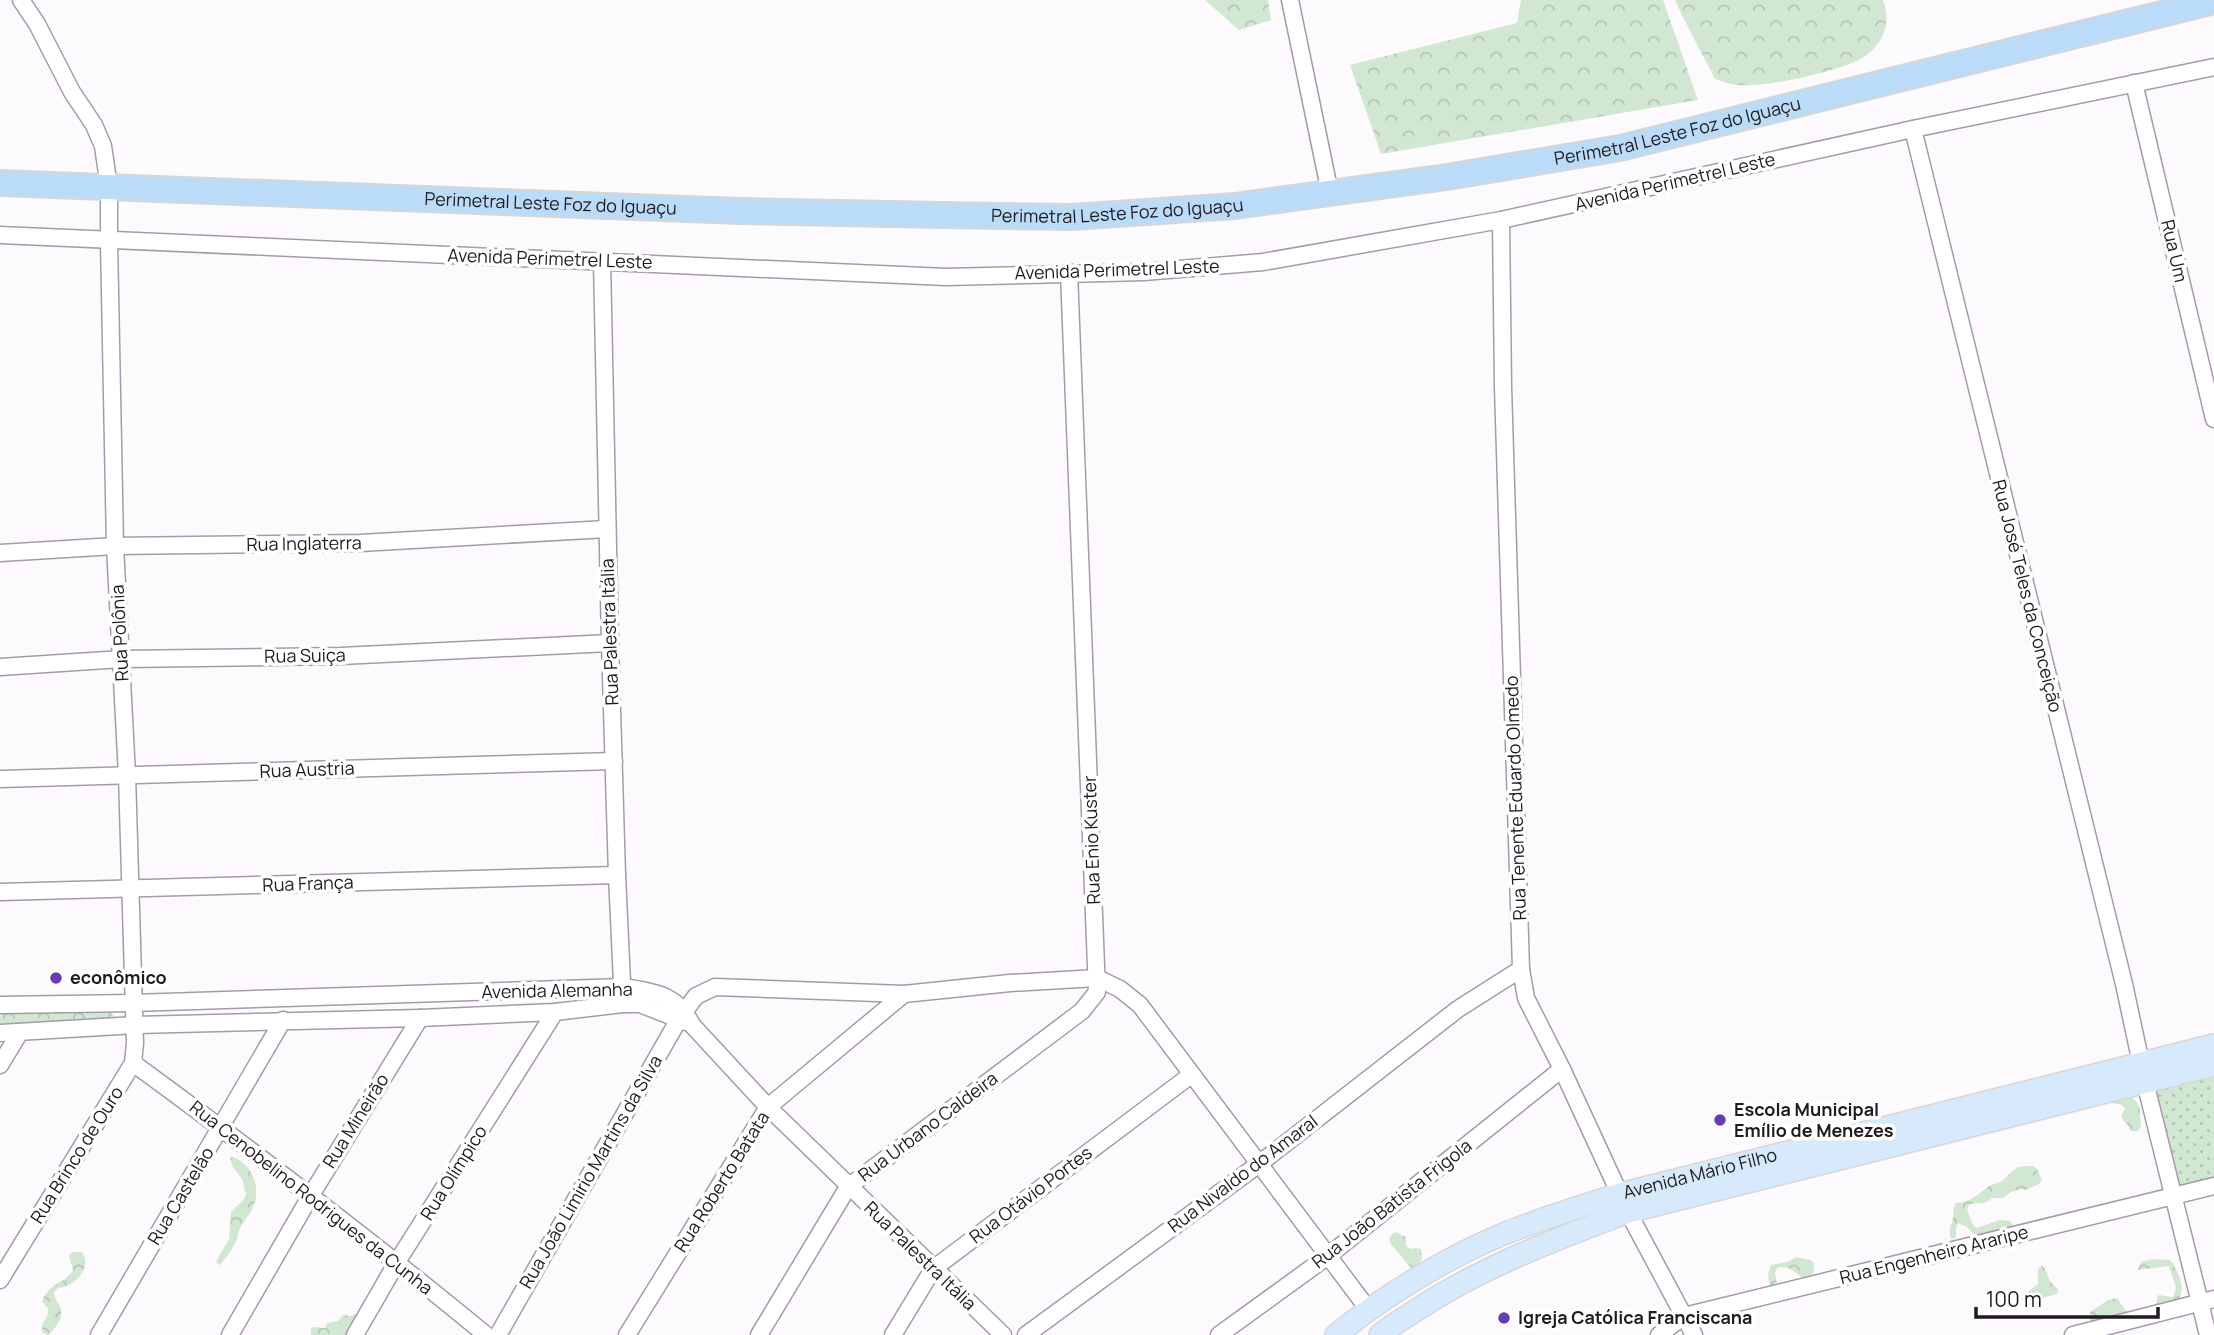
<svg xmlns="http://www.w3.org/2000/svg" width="2214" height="1335" font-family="Manrope,sans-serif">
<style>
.forest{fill:url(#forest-crowns)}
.park{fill:url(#park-dots)}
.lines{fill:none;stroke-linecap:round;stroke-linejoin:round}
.minor-casing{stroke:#a799ac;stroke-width:19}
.major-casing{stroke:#d7d6d7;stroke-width:24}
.highway-casing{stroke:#d7d6d7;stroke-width:28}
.minor{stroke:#fff;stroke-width:16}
.major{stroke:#d6eafb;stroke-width:21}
.highway{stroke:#badcf9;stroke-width:24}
.poi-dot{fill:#6a3cb4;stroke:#fff;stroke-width:2.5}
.labels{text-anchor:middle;stroke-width:7;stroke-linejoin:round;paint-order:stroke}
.street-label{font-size:18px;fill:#1f1a20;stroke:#fff}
.poi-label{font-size:18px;font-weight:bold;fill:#1f1a20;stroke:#fff;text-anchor:start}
</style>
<defs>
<pattern id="forest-crowns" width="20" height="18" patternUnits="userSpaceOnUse" patternTransform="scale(1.75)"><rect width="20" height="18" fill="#d2e7d1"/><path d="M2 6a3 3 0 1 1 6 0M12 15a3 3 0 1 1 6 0" fill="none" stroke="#b4c6b3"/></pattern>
<pattern id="park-dots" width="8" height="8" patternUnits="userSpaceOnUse" patternTransform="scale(1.75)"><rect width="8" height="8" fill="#d2e7d1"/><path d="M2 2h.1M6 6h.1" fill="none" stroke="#b4c6b3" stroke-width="1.8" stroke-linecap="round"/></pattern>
</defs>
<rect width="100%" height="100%" fill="#fdfafe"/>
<g class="forest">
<path d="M 1205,0 L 1268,0 L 1271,20 L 1239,30 Z"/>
<path d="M 1521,0 L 1663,0 L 1698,100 L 1381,154 L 1350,65 L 1517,23 Z"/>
<path d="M 1675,0 L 1883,0 C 1891,19 1885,41 1868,54 C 1847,71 1764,88 1736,85 C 1729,84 1722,81 1715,79 C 1702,53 1687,27 1675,0 Z"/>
<path d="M 24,1009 L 39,1013 L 58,1009 L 100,1011 L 110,1012 L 119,1020 L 116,1017 L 101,1022 L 0,1030 L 0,1016 L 8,1011 Z"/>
<path d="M 2129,1095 C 2144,1106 2139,1111 2141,1128 L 2137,1131 L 2131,1131 C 2127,1121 2117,1119 2125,1109 L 2122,1105 L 2112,1103 L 2115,1098 Z"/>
<path d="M 232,1157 C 250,1162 260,1184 255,1202 C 252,1212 246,1218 241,1226 C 238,1231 238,1237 236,1242 C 232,1250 226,1258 220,1265 L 216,1262 L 229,1239 L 231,1212 L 244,1199 L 246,1194 L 242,1179 L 233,1167 L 230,1158 Z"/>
<path d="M 2033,1166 L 2037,1169 L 2042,1180 L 2039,1184 L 2026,1190 L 2020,1189 L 2011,1192 L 2003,1198 L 1993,1198 L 1984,1203 L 1970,1204 L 1967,1209 L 1973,1225 L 1977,1228 L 2000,1220 L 2010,1221 L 2013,1225 L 2004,1231 L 1974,1235 L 1967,1227 L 1958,1223 L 1956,1228 L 1956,1238 L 1951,1239 C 1948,1230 1951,1226 1953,1218 C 1954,1213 1952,1209 1956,1203 C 1970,1203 1978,1194 1989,1186 C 1992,1184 1996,1184 2000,1182 C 2015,1173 2009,1165 2033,1166 Z"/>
<path d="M 1396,1232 L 1406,1237 L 1406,1246 L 1410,1249 L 1416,1248 L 1421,1249 L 1422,1259 L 1416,1268 L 1411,1268 L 1391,1244 L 1389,1239 L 1392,1234 Z"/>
<path d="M 72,1252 L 82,1252 C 93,1268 74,1287 58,1288 L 54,1292 C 54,1300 59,1301 61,1309 C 63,1320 55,1328 48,1335 L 43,1333 C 40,1323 45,1322 48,1314 L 48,1309 L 42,1301 C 50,1282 64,1285 73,1270 L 69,1256 Z"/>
<path d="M 1796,1257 L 1811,1260 L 1814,1264 C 1815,1272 1813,1277 1804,1279 C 1796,1273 1789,1265 1777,1268 L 1775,1273 L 1777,1283 L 1773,1287 L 1769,1284 L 1768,1274 L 1771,1265 L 1787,1262 Z"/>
<path d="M 2154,1259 L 2170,1260 C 2179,1272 2187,1289 2177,1302 L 2155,1307 L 2158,1295 L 2173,1297 L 2176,1287 L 2169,1266 L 2138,1270 L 2141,1262 Z"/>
<path d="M 2042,1266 C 2049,1271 2045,1279 2058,1289 L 2057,1294 L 2033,1301 L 2030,1297 L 2025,1297 L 2026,1293 L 2038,1284 L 2038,1269 Z"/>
<path d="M 2117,1298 L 2126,1311 L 2136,1312 L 2095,1327 L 2090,1322 L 2090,1312 L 2108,1300 Z"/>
<path d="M 362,1312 L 349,1335 L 311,1335 L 311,1327 L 325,1328 L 327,1323 L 338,1321 L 343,1315 L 350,1316 Z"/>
</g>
<path class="park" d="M 2214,1068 L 2214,1183 L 2180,1192 L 2152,1082 Z"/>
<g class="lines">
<g class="minor-casing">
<g id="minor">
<path d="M 1290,0 L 1330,193"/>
<path d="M 2134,83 L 2214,419"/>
<path d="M 1913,129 L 2124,984 L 2145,1082 L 2208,1335"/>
<path d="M 1501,220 L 1503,387 L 1521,969 L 1526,998 L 1562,1069 L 1628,1212 L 1694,1335"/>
<path d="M 0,235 L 946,277 L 1144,272 L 1263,262 L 1501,220 L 1913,129 L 2214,67"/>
<path d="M 602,261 L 610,643 L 617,875 L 623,1004"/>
<path d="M 0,553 L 115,546 L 360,543 L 607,529"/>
<path d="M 0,667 L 122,659 L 341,656 L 610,643"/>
<path d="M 0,779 L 614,761"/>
<path d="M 0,892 L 617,875"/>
<path d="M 1097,978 L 1120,989 L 1140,1005 L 1368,1309"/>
<path d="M 0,1005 L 133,1003 L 624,987 C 654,992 678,994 692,1025 L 768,1107 L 1003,1335"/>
<path d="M 0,1033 L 136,1025 L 420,1018 L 555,1012 L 623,1004 L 640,1004 L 686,1022"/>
<path d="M 133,1063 C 253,1151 371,1240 486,1335"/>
<path d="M 0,1065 L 20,1032"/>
<path d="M 0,1280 L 133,1063 L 135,1043 L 127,775 L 115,546 L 109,241 L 109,187 L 103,146 L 94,125 L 72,92 L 37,24 L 21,0"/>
<path d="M 99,1335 L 283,1020"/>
<path d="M 230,1335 L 311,1195 L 420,1018"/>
<path d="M 355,1335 L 397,1262 L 555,1012"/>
<path d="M 498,1335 L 679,1019 L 696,996 L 715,987 L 904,994 L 1010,983 L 1097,978"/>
<path d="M 627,1335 L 768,1107 L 904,994"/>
<path d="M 759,1335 L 848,1187 L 1082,1011 L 1097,992 L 1069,272"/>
<path d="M 893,1335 L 933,1269 L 1191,1075"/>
<path d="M 1026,1335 L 1259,1164 L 1458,1009 L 1521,969"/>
<path d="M 1219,1335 L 1328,1256 L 1562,1069"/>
<path d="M 1659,1335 L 1684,1316 L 2214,1186"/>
<path d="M 2073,1335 L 2214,1299"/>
</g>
</g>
<g class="major-casing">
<g id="major">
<path id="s1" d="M 1336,1335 C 1390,1291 1462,1248 1527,1225 C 1558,1213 1589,1204 1620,1194 L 2214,1045"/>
<path d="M 1380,1335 C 1390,1326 1403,1319 1415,1311 C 1481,1267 1554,1240 1628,1212 L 2214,1065"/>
</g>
</g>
<g class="highway-casing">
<g id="highway">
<path id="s2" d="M 0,183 L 740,211 L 942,215 L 1072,217 L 1235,206 L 1447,177 L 1620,148 L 2214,1"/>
</g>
</g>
<use href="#minor" class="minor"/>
<use href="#major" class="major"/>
<use href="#highway" class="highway"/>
</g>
<g class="poi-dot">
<circle cx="56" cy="978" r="7"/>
<circle cx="1720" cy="1120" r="7"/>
<circle cx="1504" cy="1318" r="7"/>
</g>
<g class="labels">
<g class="street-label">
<text dy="6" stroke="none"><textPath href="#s2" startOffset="1685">Perimetral Leste Foz do Iguaçu</textPath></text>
<text transform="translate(1675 182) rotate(-13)" y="6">Avenida Perimetrel Leste</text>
<text dy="6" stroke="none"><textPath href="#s2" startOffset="551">Perimetral Leste Foz do Iguaçu</textPath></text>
<text dy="6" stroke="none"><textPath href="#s2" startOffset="1118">Perimetral Leste Foz do Iguaçu</textPath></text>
<text transform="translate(2174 251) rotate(77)" y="6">Rua Um</text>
<text transform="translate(550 259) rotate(2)" y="6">Avenida Perimetrel Leste</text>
<text transform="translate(1117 270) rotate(-2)" y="6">Avenida Perimetrel Leste</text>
<text transform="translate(304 544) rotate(-1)" y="6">Rua Inglaterra</text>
<text transform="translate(2027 596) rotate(76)" y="6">Rua José Teles da Conceição</text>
<text transform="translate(610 632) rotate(-92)" y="6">Rua Palestra Itália</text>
<text transform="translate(120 633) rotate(-93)" y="6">Rua Polônia</text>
<text transform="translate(305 656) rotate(-1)" y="6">Rua Suiça</text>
<text transform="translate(307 770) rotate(-2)" y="6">Rua Austria</text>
<text transform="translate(1516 798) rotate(-92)" y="6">Rua Tenente Eduardo Olmedo</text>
<text transform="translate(1092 840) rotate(-92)" y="6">Rua Enio Kuster</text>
<text transform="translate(308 884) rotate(-2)" y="6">Rua França</text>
<text transform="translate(557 991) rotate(-1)" y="6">Avenida Alemanha</text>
<text transform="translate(356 1121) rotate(-58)" y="6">Rua Mineirão</text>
<text transform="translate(928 1127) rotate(-37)" y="6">Rua Urbano Caldeira</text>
<text transform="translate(77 1155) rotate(-58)" y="6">Rua Brinco de Ouro</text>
<text transform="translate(591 1172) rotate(-60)" y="6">Rua João Limirio Martins da Silva</text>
<text transform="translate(454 1173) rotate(-58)" y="6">Rua Olímpico</text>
<text transform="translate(1243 1174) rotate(-37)" y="6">Rua Nivaldo do Amaral</text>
<text dy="6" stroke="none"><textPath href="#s1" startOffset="402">Avenida Mário Filho</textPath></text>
<text transform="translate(722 1182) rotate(-58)" y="6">Rua Roberto Batata</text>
<text transform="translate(1031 1195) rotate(-37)" y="6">Rua Otávio Portes</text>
<text transform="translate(181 1196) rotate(-59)" y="6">Rua Castelão</text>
<text transform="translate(311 1198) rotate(38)" y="6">Rua Cenobelino Rodrigues da Cunha</text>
<text transform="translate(1392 1204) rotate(-38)" y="6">Rua João Batista Frigola</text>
<text transform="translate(1934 1255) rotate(-14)" y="6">Rua Engenheiro Araripe</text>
<text transform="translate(920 1256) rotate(44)" y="6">Rua Palestra Itália</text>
</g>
<g class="poi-label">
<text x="70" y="984">econômico</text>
<text x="1734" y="1116">Escola Municipal<tspan x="1734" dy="21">Emílio de Menezes</tspan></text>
<text x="1518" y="1324">Igreja Católica Franciscana</text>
</g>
</g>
<path d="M1976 1307v10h182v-10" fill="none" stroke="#1f1a20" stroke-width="3.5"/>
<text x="1986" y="1307" font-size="21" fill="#1f1a20" stroke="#ffffff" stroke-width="5" paint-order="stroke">100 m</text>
</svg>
